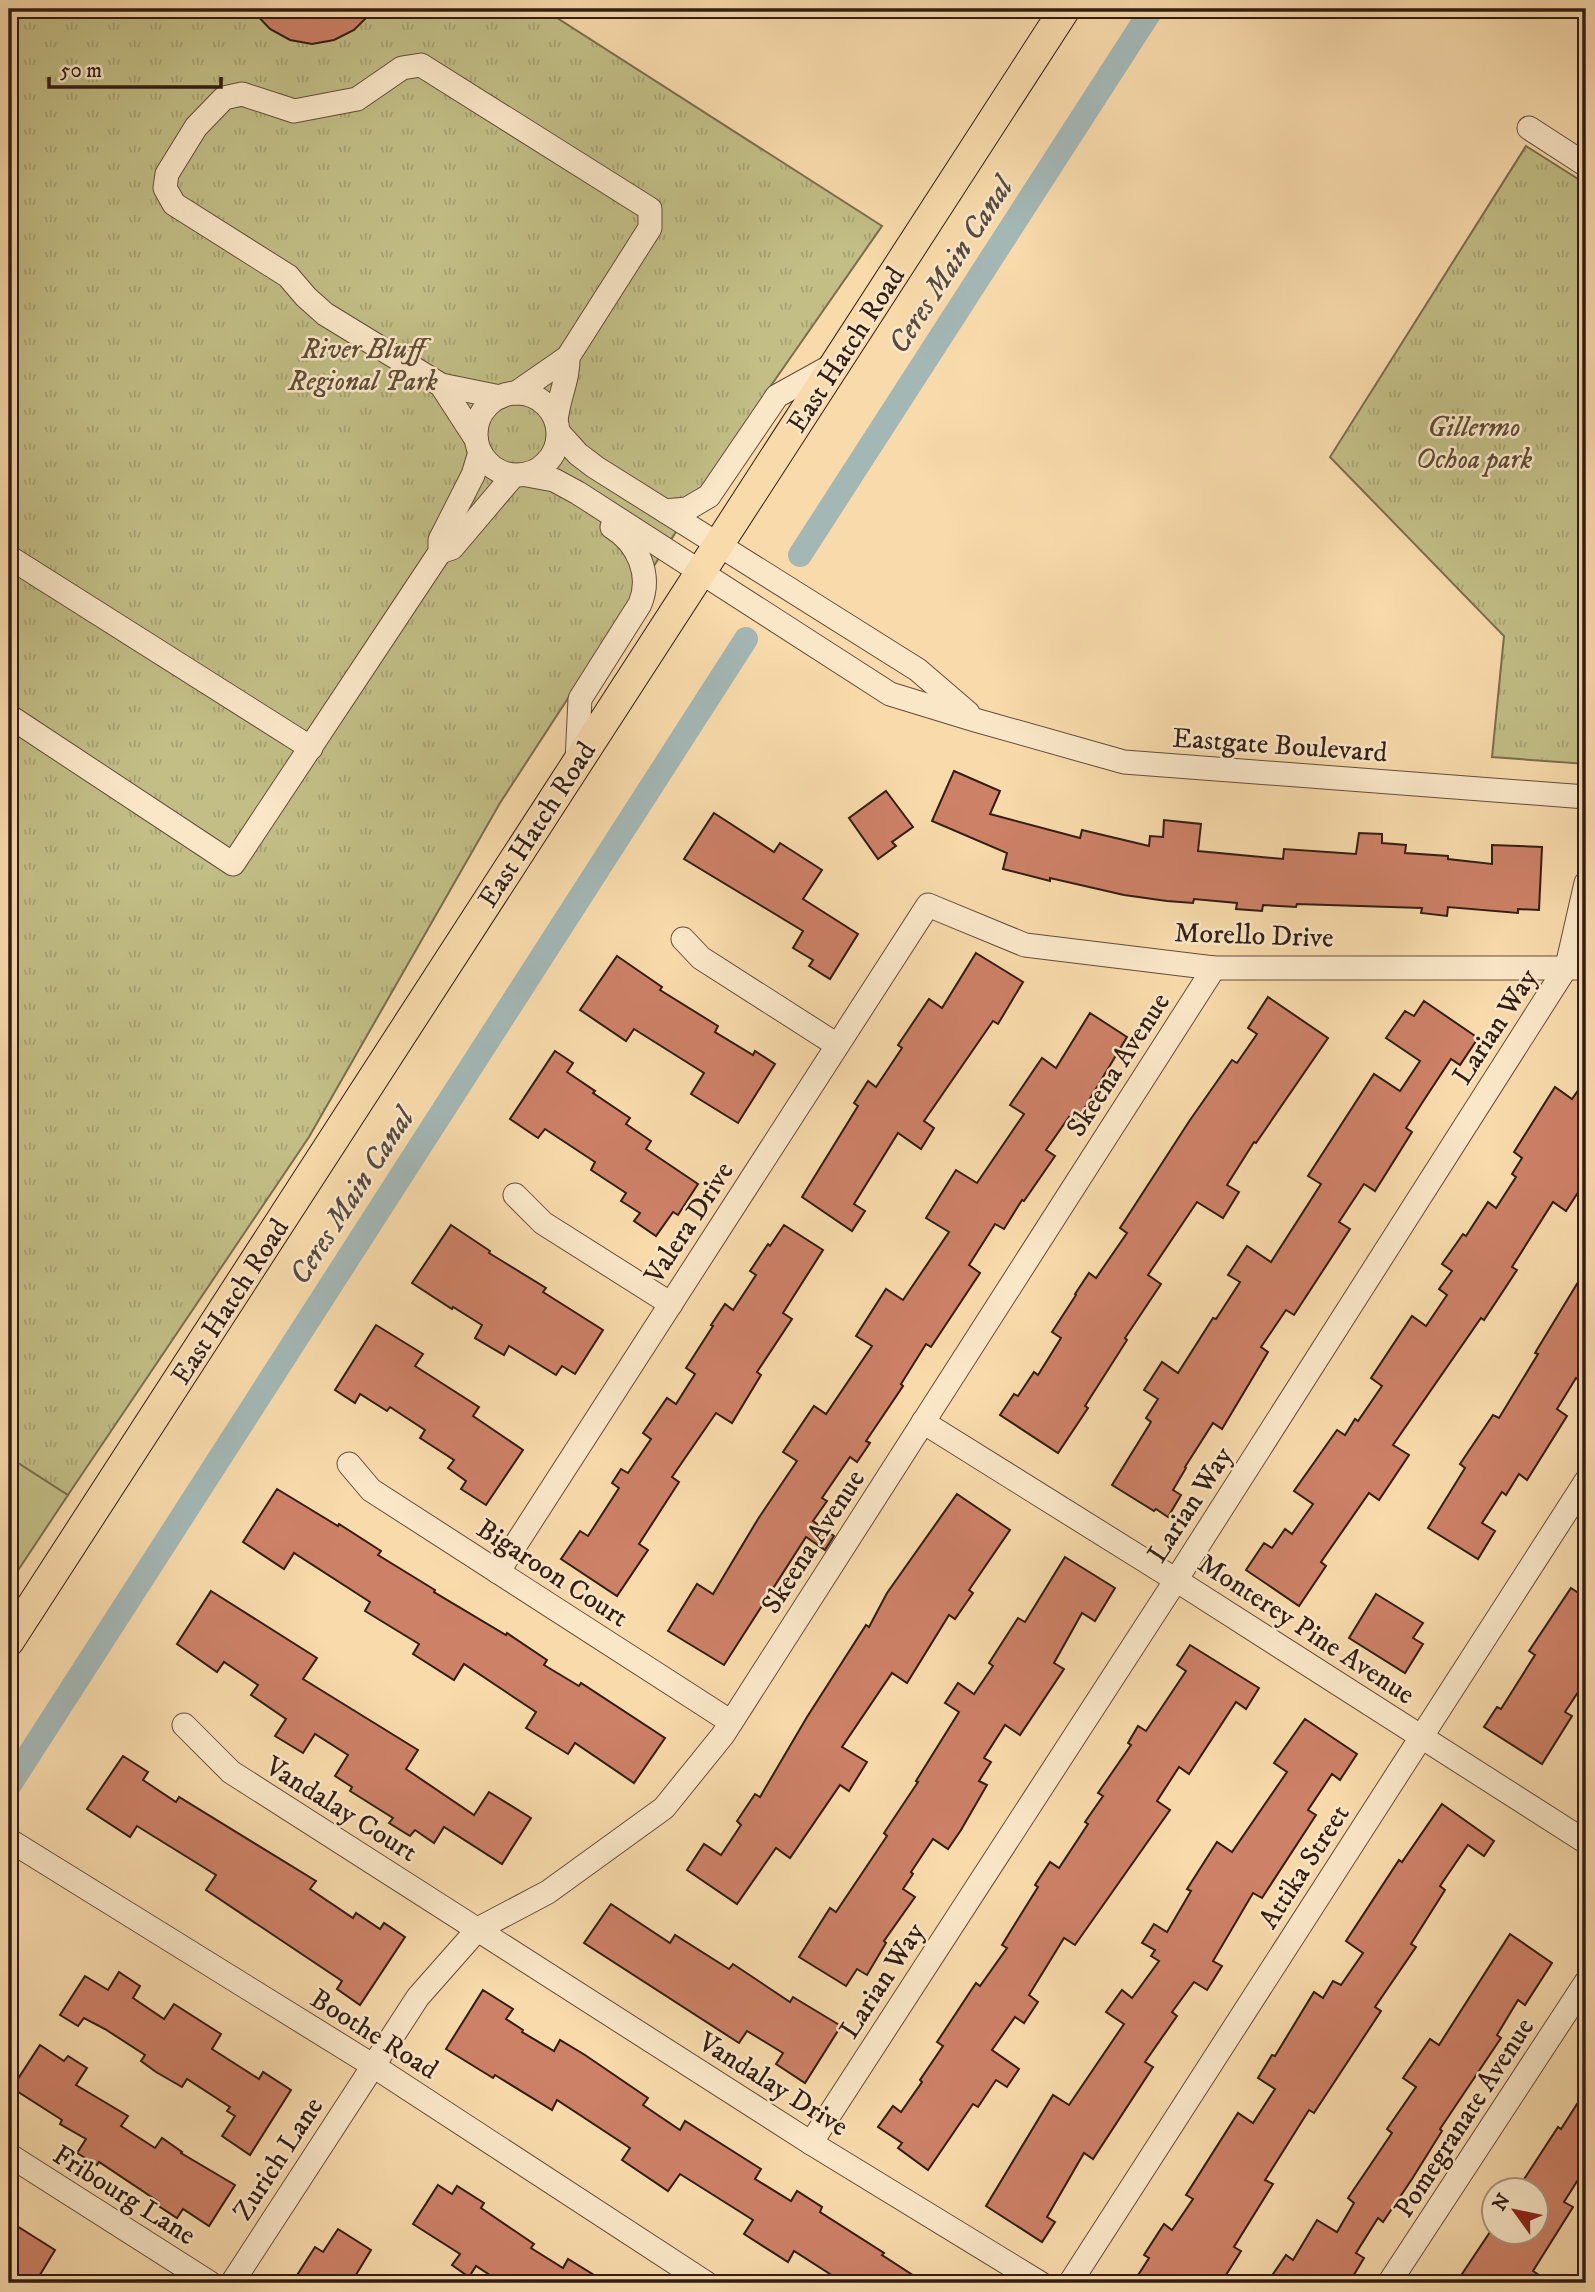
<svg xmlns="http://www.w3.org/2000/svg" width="1595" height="2292" font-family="'IM FELL DW Pica',serif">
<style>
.grass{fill:#c2be86;stroke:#7a6e4d;stroke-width:2}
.park{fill:url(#park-tufts);stroke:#7a6e4d;stroke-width:2}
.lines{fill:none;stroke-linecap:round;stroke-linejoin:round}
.canal{stroke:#a3b7b5;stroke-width:24}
.building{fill:#cd8167;stroke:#321d14;stroke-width:2}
.minor-casing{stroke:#644c3a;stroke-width:25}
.major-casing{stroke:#321d14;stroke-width:32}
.minor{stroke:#fae7c8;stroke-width:23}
.major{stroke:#f8daab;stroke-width:30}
.labels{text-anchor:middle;stroke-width:5;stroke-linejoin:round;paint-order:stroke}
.park-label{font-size:28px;font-style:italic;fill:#5d4d36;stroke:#fae7c8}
.street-label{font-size:28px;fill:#321d14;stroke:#fae7c8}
.water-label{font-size:30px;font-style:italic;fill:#544b44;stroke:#fae7c8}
</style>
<defs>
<pattern id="park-tufts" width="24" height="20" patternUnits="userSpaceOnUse" patternTransform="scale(1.75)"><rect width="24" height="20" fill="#c2be86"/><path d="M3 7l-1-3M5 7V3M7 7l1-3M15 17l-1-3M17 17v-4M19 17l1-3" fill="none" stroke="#a7a373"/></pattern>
</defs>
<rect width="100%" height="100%" fill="#f8daab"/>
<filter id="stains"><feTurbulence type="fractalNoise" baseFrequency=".00286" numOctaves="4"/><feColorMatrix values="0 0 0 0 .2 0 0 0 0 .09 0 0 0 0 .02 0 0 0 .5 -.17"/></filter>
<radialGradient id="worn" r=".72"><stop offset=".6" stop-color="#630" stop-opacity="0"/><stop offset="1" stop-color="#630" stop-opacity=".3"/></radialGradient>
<path class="grass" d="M 9,1457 L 68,1495 L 9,1584 Z"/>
<g class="park">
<path d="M 9,9 L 543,9 L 882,226 L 770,387 L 500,803 L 309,1137 L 68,1495 L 9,1457 Z"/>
<path d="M 1526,146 L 1586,184 L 1586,764 L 1492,757 L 1504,636 L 1330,457 Z"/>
</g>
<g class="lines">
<g class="canal">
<path d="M 800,555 L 1152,9"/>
<path d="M 9,1786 L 746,639"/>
</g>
</g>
<g class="building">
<path d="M 251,9 L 375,9 L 354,30 L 334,40 L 312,44 L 290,40 L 270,29 Z"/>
<path d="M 954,771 L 1000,791 L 990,814 L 1080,838 L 1082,830 L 1149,846 L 1150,836 L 1163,837 L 1164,820 L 1201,824 L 1198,851 L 1283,859 L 1284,849 L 1356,854 L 1359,833 L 1382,834 L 1382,843 L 1406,845 L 1405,853 L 1448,856 L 1448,859 L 1492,864 L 1492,845 L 1542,847 L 1539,910 L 1518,909 L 1518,913 L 1448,907 L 1447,916 L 1421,913 L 1422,908 L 1297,904 L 1296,907 L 1263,905 L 1262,911 L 1236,909 L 1237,903 L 1194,899 L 1193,903 L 1167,901 L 1124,895 L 1050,878 L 1050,881 L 1003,869 L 1007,853 L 932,821 Z"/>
<path d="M 886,791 L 913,827 L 892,842 L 896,846 L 878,859 L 849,818 Z"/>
<path d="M 714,813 L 774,852 L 780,843 L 822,870 L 803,899 L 858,934 L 830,979 L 809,966 L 813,960 L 793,948 L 803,931 L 684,859 Z"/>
<path d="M 976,953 L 1023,982 L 998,1024 L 993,1021 L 924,1121 L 934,1128 L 921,1149 L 898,1133 L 854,1204 L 865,1211 L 852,1231 L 802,1197 L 858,1106 L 854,1103 L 868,1081 L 876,1087 L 902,1048 L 898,1045 L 929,999 L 942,1008 Z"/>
<path d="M 617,956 L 662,987 L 660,990 L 718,1026 L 715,1032 L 753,1055 L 755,1051 L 775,1064 L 738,1123 L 691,1094 L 704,1073 L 634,1029 L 626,1041 L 580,1010 Z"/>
<path d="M 1268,997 L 1328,1038 L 1256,1143 L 1254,1142 L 1227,1185 L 1239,1192 L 1223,1218 L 1197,1202 L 1148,1275 L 1161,1284 L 1125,1338 L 1127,1340 L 1085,1406 L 1088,1408 L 1058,1453 L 1000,1415 L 1014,1394 L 1018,1396 L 1034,1372 L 1038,1375 L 1061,1338 L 1052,1332 L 1076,1295 L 1075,1294 L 1089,1273 L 1096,1278 L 1127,1233 L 1120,1228 L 1190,1120 L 1232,1060 L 1237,1063 L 1257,1034 L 1248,1028 Z"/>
<path d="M 1424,1001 L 1478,1038 L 1460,1065 L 1451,1059 L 1424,1100 L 1406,1128 L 1412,1132 L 1375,1191 L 1364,1184 L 1339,1222 L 1350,1229 L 1294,1315 L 1286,1310 L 1261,1347 L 1268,1352 L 1222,1429 L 1213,1423 L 1185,1467 L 1186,1468 L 1173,1490 L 1181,1495 L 1168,1517 L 1156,1509 L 1154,1511 L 1112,1485 L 1151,1422 L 1146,1418 L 1158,1399 L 1144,1390 L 1162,1362 L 1178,1373 L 1213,1318 L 1216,1319 L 1240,1282 L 1228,1275 L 1247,1246 L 1271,1262 L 1321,1184 L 1308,1176 L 1374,1074 L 1400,1091 L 1420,1061 L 1386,1038 L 1405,1011 L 1414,1016 Z"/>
<path d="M 1090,1013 L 1127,1037 L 1076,1122 L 1069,1117 L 1046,1150 L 1055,1156 L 1024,1201 L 1022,1200 L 1004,1229 L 995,1224 L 969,1265 L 980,1273 L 931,1347 L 926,1344 L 901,1384 L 903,1386 L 866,1441 L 870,1443 L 857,1462 L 850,1457 L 822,1498 L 827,1501 L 813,1521 L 834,1536 L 825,1550 L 806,1537 L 724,1665 L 668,1631 L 697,1584 L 713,1594 L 758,1519 L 797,1461 L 783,1452 L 814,1406 L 826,1414 L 872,1346 L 856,1336 L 886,1289 L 903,1300 L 949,1232 L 926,1218 L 956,1170 L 977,1183 L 1024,1114 L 1010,1105 L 1042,1058 L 1056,1068 Z"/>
<path d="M 555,1051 L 573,1063 L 567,1072 L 595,1091 L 593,1093 L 630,1118 L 626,1124 L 651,1141 L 646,1149 L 698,1184 L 678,1215 L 673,1212 L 656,1236 L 634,1221 L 640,1213 L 621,1201 L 626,1193 L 591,1170 L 595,1162 L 545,1129 L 538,1138 L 510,1119 Z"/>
<path d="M 1586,1079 L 1586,1180 L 1566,1211 L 1553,1202 L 1512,1267 L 1517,1270 L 1484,1320 L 1481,1318 L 1393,1445 L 1409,1455 L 1379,1500 L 1369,1493 L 1321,1562 L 1326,1566 L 1299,1606 L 1246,1570 L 1264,1543 L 1272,1548 L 1285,1529 L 1292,1534 L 1313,1504 L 1294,1491 L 1337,1430 L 1345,1435 L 1355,1419 L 1358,1421 L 1382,1386 L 1371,1378 L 1412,1316 L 1426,1326 L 1447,1295 L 1439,1289 L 1452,1271 L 1442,1264 L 1463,1234 L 1466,1236 L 1488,1202 L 1496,1208 L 1516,1177 L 1512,1174 L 1522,1158 L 1514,1152 L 1555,1087 L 1572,1099 Z"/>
<path d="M 451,1225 L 490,1251 L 489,1253 L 546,1288 L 543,1292 L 603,1330 L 575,1374 L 562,1366 L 556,1375 L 509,1346 L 504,1355 L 475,1338 L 482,1325 L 453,1307 L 452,1309 L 412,1283 Z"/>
<path d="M 784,1225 L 823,1250 L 783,1313 L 792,1319 L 757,1372 L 761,1375 L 732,1423 L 716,1413 L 672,1477 L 679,1482 L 639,1544 L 648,1550 L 617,1596 L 561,1559 L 580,1531 L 588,1536 L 619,1488 L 612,1483 L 621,1469 L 628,1473 L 651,1439 L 643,1433 L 667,1398 L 676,1404 L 695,1374 L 686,1368 L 713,1326 L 711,1325 L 725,1304 L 733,1310 L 756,1275 L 750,1271 L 768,1244 L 770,1246 Z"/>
<path d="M 1586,1269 L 1586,1370 L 1580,1381 L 1576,1378 L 1557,1409 L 1567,1416 L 1527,1480 L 1519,1474 L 1506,1495 L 1502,1492 L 1482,1523 L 1495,1531 L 1478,1559 L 1428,1528 L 1465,1468 L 1460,1464 L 1493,1415 L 1499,1418 L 1538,1354 L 1535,1353 Z"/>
<path d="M 376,1325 L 423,1354 L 415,1366 L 479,1407 L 473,1416 L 523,1450 L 486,1505 L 461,1489 L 466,1481 L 448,1468 L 454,1460 L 420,1438 L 425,1430 L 390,1407 L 387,1411 L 360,1394 L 355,1403 L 335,1390 Z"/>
<path d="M 277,1489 L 338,1526 L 339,1524 L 381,1551 L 378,1555 L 435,1590 L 434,1592 L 506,1635 L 507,1633 L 547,1660 L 544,1665 L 579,1686 L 581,1683 L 665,1738 L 634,1783 L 575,1743 L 568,1754 L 526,1728 L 536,1712 L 464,1664 L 454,1680 L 413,1654 L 419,1644 L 365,1611 L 370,1602 L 294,1553 L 284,1569 L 243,1542 Z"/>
<path d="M 957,1494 L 1010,1530 L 969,1590 L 973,1593 L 955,1619 L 949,1615 L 907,1683 L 892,1673 L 842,1747 L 867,1762 L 849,1791 L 840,1785 L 790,1858 L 776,1848 L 737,1904 L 687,1870 L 704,1844 L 721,1855 L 741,1825 L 737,1821 L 755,1794 L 760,1797 L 807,1717 L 866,1625 L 869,1627 L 887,1593 Z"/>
<path d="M 1065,1557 L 1115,1588 L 1095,1621 L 1082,1613 L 1054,1663 L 1064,1669 L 1020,1735 L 1005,1725 L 984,1758 L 991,1762 L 979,1781 L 987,1785 L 961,1830 L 948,1849 L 933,1839 L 911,1872 L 913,1874 L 903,1889 L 915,1897 L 884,1941 L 886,1943 L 867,1975 L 857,1969 L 846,1986 L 799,1957 L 830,1908 L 836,1912 L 887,1836 L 884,1833 L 918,1782 L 916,1781 L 959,1712 L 945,1703 L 958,1683 L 974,1694 L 993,1666 L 989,1663 L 1018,1618 L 1025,1622 Z"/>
<path d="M 1571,1588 L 1586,1598 L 1586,1680 L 1565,1712 L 1572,1716 L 1542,1764 L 1484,1727 L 1497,1707 L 1501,1709 L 1535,1655 L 1529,1651 Z"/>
<path d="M 211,1591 L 317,1658 L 303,1679 L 418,1750 L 406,1769 L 474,1815 L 489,1792 L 531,1818 L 502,1864 L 444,1827 L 434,1843 L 415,1830 L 410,1836 L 389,1823 L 393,1818 L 350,1791 L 352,1787 L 335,1776 L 348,1755 L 315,1734 L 303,1753 L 275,1736 L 286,1719 L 251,1695 L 258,1685 L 224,1662 L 217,1672 L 177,1644 Z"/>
<path d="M 1376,1594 L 1423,1623 L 1413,1638 L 1423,1644 L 1405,1673 L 1349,1638 Z"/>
<path d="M 1190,1645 L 1259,1688 L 1246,1709 L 1236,1702 L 1189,1774 L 1179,1767 L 1157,1801 L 1170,1810 L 1075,1945 L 1064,1938 L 1029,1995 L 1038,2002 L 1024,2023 L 1015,2017 L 992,2050 L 1019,2069 L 1007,2087 L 996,2080 L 978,2107 L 973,2104 L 928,2170 L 898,2148 L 902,2143 L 878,2127 L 893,2106 L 901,2112 L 922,2082 L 920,2080 L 943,2046 L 937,2042 L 976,1983 L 980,1986 L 1007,1948 L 1002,1945 L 1038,1887 L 1035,1885 L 1050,1862 L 1059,1868 L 1088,1824 L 1085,1822 L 1103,1796 L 1098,1793 L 1131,1745 L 1128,1743 L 1138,1726 L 1146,1731 L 1186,1671 L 1177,1665 Z"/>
<path d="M 1305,1719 L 1357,1754 L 1340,1780 L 1332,1774 L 1308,1810 L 1316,1815 L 1262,1898 L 1253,1893 L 1213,1961 L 1222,1966 L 1207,1990 L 1194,1982 L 1172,2012 L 1177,2016 L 1145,2062 L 1153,2067 L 1093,2159 L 1084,2153 L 1047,2217 L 1055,2222 L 1042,2242 L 986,2206 L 1053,2095 L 1069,2105 L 1124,2024 L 1106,2012 L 1122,1990 L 1132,1998 L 1159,1961 L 1151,1956 L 1155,1950 L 1142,1943 L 1154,1924 L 1167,1932 L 1191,1891 L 1187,1889 L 1217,1842 L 1232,1852 L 1287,1772 L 1274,1763 Z"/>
<path d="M 123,1756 L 148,1772 L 143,1780 L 176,1802 L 179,1797 L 316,1881 L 310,1889 L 353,1918 L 356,1913 L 380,1929 L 384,1923 L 405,1937 L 360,2005 L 337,1989 L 342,1981 L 206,1890 L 216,1875 L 137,1826 L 130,1837 L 87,1809 Z"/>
<path d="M 1442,1804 L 1494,1841 L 1484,1856 L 1468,1845 L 1440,1886 L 1445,1890 L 1411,1944 L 1416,1947 L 1375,2007 L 1381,2011 L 1314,2113 L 1309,2110 L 1265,2180 L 1273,2184 L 1234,2247 L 1241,2251 L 1221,2283 L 1133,2283 L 1149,2258 L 1144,2255 L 1164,2224 L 1172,2230 L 1193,2199 L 1186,2195 L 1238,2113 L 1253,2123 L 1275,2089 L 1258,2078 L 1272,2055 L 1275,2056 L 1314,1992 L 1323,1998 L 1333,1981 L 1341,1985 L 1363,1953 L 1346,1941 L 1399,1860 L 1402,1862 Z"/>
<path d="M 611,1904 L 670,1943 L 675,1935 L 729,1969 L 733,1964 L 790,2002 L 793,1997 L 841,2026 L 805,2083 L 776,2064 L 783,2053 L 747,2031 L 739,2043 L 584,1943 Z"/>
<path d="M 1510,1934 L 1552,1963 L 1525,2005 L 1518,2000 L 1497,2035 L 1501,2038 L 1440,2129 L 1442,2131 L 1412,2179 L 1383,2222 L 1378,2218 L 1356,2253 L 1364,2258 L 1349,2283 L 1267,2283 L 1286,2255 L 1293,2260 L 1317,2220 L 1337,2232 L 1354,2203 L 1348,2198 L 1392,2133 L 1387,2129 L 1416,2087 L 1403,2078 L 1430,2039 L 1439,2045 Z"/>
<path d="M 119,1972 L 140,1986 L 133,1998 L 164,2019 L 174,2004 L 221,2034 L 212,2049 L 259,2079 L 263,2072 L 291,2090 L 250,2155 L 222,2136 L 235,2116 L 227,2111 L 230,2107 L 187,2079 L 182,2087 L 156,2072 L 141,2061 L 145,2055 L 105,2029 L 84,2018 L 78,2026 L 60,2015 L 85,1976 L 108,1990 Z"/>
<path d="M 483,1990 L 513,2009 L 506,2019 L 523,2030 L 522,2032 L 554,2051 L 560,2040 L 585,2055 L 648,2098 L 643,2105 L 680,2130 L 685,2121 L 761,2169 L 755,2179 L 791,2201 L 797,2191 L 822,2207 L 820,2212 L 884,2253 L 882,2255 L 925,2283 L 844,2283 L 794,2251 L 788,2262 L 744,2234 L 753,2220 L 680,2174 L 668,2191 L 622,2160 L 630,2148 L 557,2100 L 552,2110 L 495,2075 L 493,2078 L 446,2049 Z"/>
<path d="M 40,2045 L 64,2061 L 68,2056 L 87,2068 L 76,2085 L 128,2116 L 121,2126 L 155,2148 L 162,2138 L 182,2152 L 181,2153 L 235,2185 L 209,2226 L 183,2209 L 177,2218 L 157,2205 L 159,2202 L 99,2162 L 97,2165 L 77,2153 L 86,2139 L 60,2124 L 62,2120 L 12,2088 Z"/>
<path d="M 1586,2090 L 1586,2167 L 1564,2202 L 1573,2207 L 1533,2271 L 1551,2283 L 1456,2283 L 1490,2232 L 1536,2232 L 1536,2190 L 1517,2190 L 1558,2127 L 1561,2129 Z"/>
<path d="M 438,2185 L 452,2194 L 457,2186 L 484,2203 L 481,2208 L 534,2244 L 531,2248 L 563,2268 L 568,2259 L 607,2283 L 502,2283 L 476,2266 L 469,2277 L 452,2265 L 460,2254 L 413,2224 Z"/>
<path d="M 9,2221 L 55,2250 L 35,2283 L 9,2283 Z"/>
<path d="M 338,2229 L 371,2250 L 351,2283 L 292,2283 L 315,2247 L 323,2252 Z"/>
</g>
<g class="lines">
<g class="minor-casing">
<g id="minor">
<path d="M 1529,128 L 1586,165"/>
<path d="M 441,385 L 476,439"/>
<circle cx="517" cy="434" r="41"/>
<path d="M 500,397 L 441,385 L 325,314 L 306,297 L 288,276 L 174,204 L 165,188 L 167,174 L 196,127 L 224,98 L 242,94 L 294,111 L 357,99 L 402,68 L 421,65 L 650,209 L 650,228 L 568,357 L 516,393"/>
<path d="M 556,421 C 558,399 569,378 568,357"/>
<path d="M 559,433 L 578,454 L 595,467 L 918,670 L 968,713"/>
<path d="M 527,475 L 554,480 L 578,493 L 890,694 L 975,720 L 1124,762 L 1586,797"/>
<path d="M 665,511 L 687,509 L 709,496 L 777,396 L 833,365"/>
<path d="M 440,552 L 452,548 L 513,476"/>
<path d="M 9,557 L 311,748"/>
<path d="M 9,716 L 233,864 L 440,552 L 440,540 L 473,475 L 480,452"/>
<path d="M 577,761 L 580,699 L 640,604 C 652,575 638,543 612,527"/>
<path d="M 683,939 L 701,958 L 837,1045"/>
<path d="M 515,1195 L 543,1223 L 671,1304"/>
<path d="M 923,1422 L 1176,1580 L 1586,1842"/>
<path d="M 349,1464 L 371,1490 L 731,1722"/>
<path d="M 498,1572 L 928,905 L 1025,945 L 1214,968 L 1586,968"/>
<path d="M 184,1725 L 231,1772 L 811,2143 L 1040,2283"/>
<path d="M 9,1840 L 372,2065 L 706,2283"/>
<path d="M 811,2143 L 1176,1580 L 1567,966 L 1586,883"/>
<path d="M 9,2155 L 210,2283"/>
<path d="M 232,2283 L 418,1997 L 478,1929 L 548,1892 L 664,1808 L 723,1735 L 1214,968"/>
<path d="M 1070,2283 L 1586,1481"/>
<path d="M 1389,2283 L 1586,1982"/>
</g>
</g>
<g class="major-casing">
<path id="major" d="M 9,1641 L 1065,9"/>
</g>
<use href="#minor" class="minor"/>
<use href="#major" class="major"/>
</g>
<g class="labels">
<g class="park-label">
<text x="363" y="358">River Bluff<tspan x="363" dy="32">Regional Park</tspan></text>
<text x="1474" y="436">Gillermo<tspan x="1474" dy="32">Ochoa park</tspan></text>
</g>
<g class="street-label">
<text transform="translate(845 349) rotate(-57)" y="10">East Hatch Road</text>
<text transform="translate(1280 744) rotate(4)" y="10">Eastgate Boulevard</text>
<text transform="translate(536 824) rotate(-57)" y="10">East Hatch Road</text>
<text transform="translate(1254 934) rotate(2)" y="10">Morello Drive</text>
<text transform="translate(1494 1026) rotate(-57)" y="10">Larian Way</text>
<text transform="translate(1117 1064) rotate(-57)" y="10">Skeena Avenue</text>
<text transform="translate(688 1222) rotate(-57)" y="10">Valera Drive</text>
<text transform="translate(229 1301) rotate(-57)" y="10">East Hatch Road</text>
<text transform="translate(1189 1504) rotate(-57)" y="10">Larian Way</text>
<text transform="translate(812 1541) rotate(-57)" y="10">Skeena Avenue</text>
<text transform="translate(553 1572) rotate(33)" y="10">Bigaroon Court</text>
<text transform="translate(1307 1628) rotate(33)" y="10">Monterey Pine Avenue</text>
<text transform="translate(342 1808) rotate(32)" y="10">Vandalay Court</text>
<text transform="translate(1303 1866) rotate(-57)" y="10">Attika Street</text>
<text transform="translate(881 1980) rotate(-57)" y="10">Larian Way</text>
<text transform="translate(375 2033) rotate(32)" y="10">Boothe Road</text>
<text transform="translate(774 2083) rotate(32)" y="10">Vandalay Drive</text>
<text transform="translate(1463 2117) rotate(-57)" y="10">Pomegranate Avenue</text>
<text transform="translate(277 2158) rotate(-57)" y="10">Zurich Lane</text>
<text transform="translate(125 2194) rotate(32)" y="10">Fribourg Lane</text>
</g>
<g class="water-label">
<text transform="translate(950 265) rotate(-57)" y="10">Ceres Main Canal</text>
<text transform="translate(351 1196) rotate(-57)" y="10">Ceres Main Canal</text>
</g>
</g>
<rect width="1595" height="2292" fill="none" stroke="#f8daab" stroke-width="35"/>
<rect x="10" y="10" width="1574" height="2271" fill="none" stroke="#321d14" stroke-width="3.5"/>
<rect x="18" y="18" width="1560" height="2257" fill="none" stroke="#321d14" stroke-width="2"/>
<g transform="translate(1515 2211) rotate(303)"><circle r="33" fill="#fae7c8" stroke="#aa9680" stroke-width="2"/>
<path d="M0-5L12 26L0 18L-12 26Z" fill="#8f2418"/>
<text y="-10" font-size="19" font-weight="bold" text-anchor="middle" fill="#321d14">N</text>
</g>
<path d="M49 77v10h172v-10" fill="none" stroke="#321d14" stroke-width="3.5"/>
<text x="60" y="77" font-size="21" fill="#321d14" stroke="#fae7c8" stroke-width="5" paint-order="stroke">50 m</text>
<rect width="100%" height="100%" filter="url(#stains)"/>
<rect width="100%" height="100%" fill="url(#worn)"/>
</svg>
